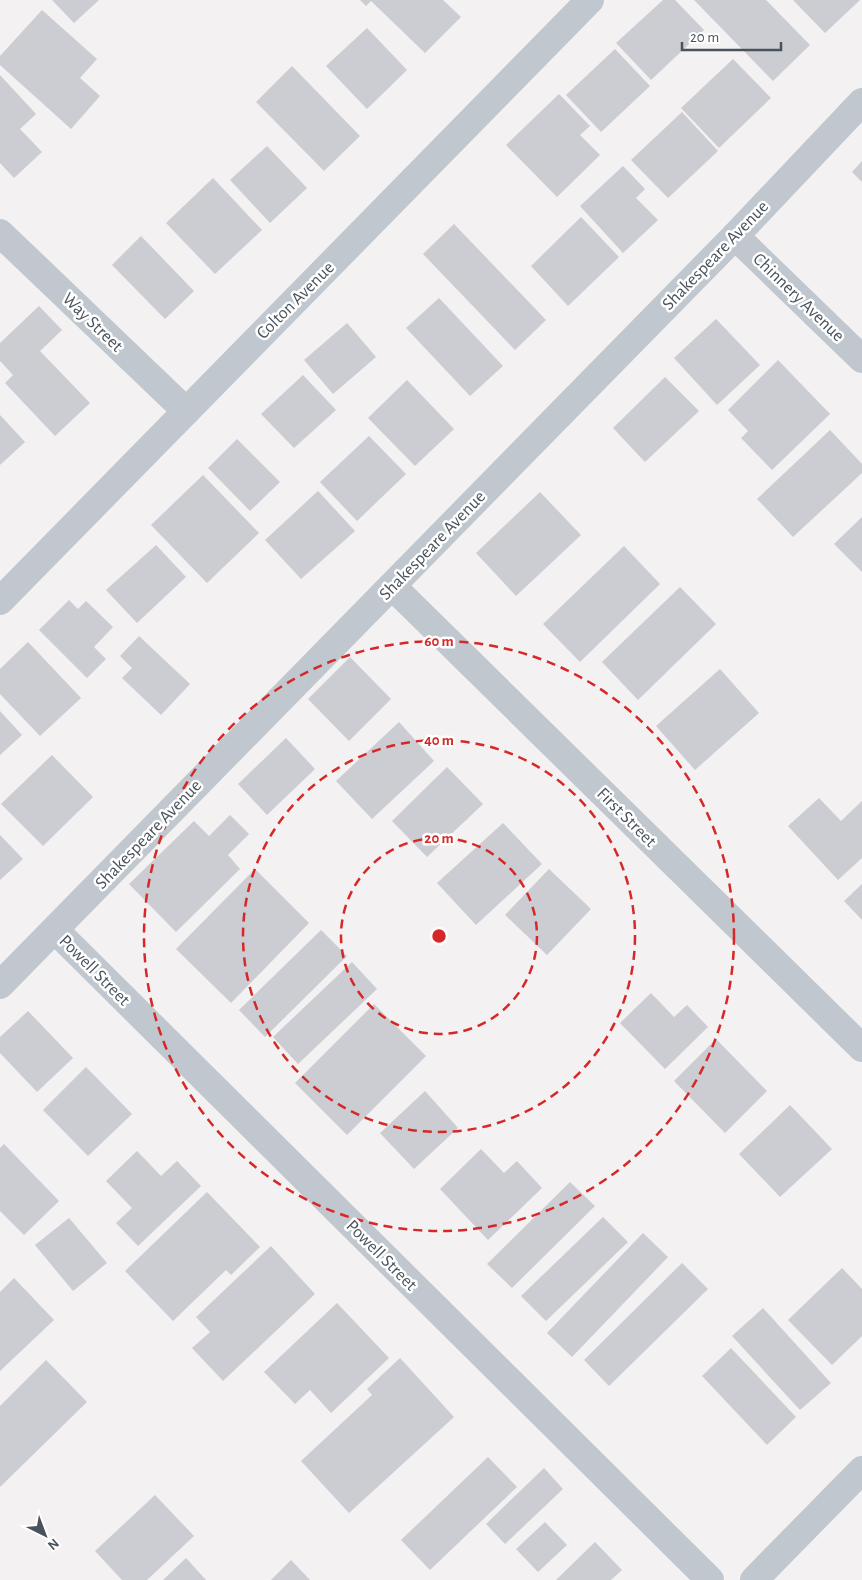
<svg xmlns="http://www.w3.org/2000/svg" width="862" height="1580" font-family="'Alegreya Sans',sans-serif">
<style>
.building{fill:#cbcdd3}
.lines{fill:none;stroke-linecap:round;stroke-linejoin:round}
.minor{stroke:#c0c7ce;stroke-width:28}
.ring{fill:none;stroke:#d62828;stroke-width:2.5;stroke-dasharray:9 6}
.labels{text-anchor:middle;stroke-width:5;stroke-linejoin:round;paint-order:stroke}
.street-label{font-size:18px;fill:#4a535d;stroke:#fff}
.centre{fill:#d62828;stroke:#fff;stroke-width:2.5}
.ring-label{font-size:15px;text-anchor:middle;font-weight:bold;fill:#d62828;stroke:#fff;stroke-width:5;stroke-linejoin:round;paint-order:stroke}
</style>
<rect width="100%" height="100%" fill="#f3f1f1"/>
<g class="building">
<path d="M 52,0 L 99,0 L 74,23 Z"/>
<path d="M 360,0 L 443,0 L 461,17 L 425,53 L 371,1 L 366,6 Z"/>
<path d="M 663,0 L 675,0 L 704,30 L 651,80 L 616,43 Z"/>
<path d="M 694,0 L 766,0 L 810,45 L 773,81 Z"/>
<path d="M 793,0 L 860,0 L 825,33 Z"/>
<path d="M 42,10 L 97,59 L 80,78 L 100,96 L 71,129 L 0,65 L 0,56 Z"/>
<path d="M 367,28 L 407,70 L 367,109 L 326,66 Z"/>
<path d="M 615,49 L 650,86 L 601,132 L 566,95 Z"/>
<path d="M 733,59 L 771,98 L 719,148 L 681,108 Z"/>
<path d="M 292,66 L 360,136 L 324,171 L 256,102 Z"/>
<path d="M 0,75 L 36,114 L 20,129 L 42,152 L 14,178 L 0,163 Z"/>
<path d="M 559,94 L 590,126 L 580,135 L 600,155 L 557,197 L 506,145 Z"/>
<path d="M 682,112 L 718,151 L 668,198 L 631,160 Z"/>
<path d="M 267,146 L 307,188 L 270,223 L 230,180 Z"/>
<path d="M 862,161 L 862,182 L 852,172 Z"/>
<path d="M 623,166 L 645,189 L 636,198 L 658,220 L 623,253 L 580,206 Z"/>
<path d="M 213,178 L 262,230 L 215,274 L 166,223 Z"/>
<path d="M 581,217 L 619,257 L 568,306 L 531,266 Z"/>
<path d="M 454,224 L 546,320 L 515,350 L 423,254 Z"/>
<path d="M 141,236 L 194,291 L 165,319 L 112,265 Z"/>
<path d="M 439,298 L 503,366 L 470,396 L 406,328 Z"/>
<path d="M 39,306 L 62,330 L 40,351 L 90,403 L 55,436 L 5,383 L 13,375 L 0,361 L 0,343 Z"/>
<path d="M 716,319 L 760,365 L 717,405 L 674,358 Z"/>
<path d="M 347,323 L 376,357 L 333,394 L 304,360 Z"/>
<path d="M 778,360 L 830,414 L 772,470 L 741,438 L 748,431 L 728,410 Z"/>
<path d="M 303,375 L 336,410 L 294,448 L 261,414 Z"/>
<path d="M 665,377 L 699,411 L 645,462 L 613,428 Z"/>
<path d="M 407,380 L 454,429 L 415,466 L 368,418 Z"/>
<path d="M 0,415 L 25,442 L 0,465 Z"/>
<path d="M 830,430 L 862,464 L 862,473 L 793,537 L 757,499 Z"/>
<path d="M 369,436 L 406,474 L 357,521 L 320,482 Z"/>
<path d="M 237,439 L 280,482 L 250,511 L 208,468 Z"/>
<path d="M 203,475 L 259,533 L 207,583 L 151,525 Z"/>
<path d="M 318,491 L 355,531 L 301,579 L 265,540 Z"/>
<path d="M 540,492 L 581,535 L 516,596 L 476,553 Z"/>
<path d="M 862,517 L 862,572 L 834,544 Z"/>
<path d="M 156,545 L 186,577 L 137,623 L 106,590 Z"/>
<path d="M 624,546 L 660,584 L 580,662 L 543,624 Z"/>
<path d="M 680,587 L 716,624 L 638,700 L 602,662 Z"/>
<path d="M 69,600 L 78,609 L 86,601 L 113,627 L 94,647 L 106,659 L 87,678 L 39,630 Z"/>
<path d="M 139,636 L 190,684 L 161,715 L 122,678 L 132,668 L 120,656 Z"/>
<path d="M 28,642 L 81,698 L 40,736 L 0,694 L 0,669 Z"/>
<path d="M 350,657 L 391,699 L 349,741 L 308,699 Z"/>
<path d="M 720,669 L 759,713 L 695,770 L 656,726 Z"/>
<path d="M 0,711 L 22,735 L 0,755 Z"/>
<path d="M 399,722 L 434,761 L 372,819 L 336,781 Z"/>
<path d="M 286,738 L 315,769 L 267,815 L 238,784 Z"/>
<path d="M 52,755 L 93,797 L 43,846 L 1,804 Z"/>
<path d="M 447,767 L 483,804 L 427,857 L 392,821 Z"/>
<path d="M 819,798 L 841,821 L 862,801 L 862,858 L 838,880 L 788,826 Z"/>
<path d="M 230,815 L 249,834 L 228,855 L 240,869 L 176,932 L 129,884 L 194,821 L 209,836 Z"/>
<path d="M 503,823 L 542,864 L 476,925 L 437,883 Z"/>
<path d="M 0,835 L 23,859 L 0,880 Z"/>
<path d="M 255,869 L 309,923 L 231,1003 L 176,949 Z"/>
<path d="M 549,869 L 591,909 L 547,955 L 505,915 Z"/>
<path d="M 862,884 L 862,920 L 844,901 Z"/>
<path d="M 321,930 L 347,956 L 265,1037 L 239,1010 Z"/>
<path d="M 352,962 L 377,989 L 298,1064 L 273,1037 Z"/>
<path d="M 651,993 L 674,1017 L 687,1005 L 708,1027 L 665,1069 L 620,1023 Z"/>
<path d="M 374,1004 L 426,1056 L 347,1135 L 295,1083 Z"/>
<path d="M 28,1011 L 73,1058 L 37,1092 L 0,1053 L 0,1037 Z"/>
<path d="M 716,1039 L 767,1091 L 725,1133 L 674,1081 Z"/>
<path d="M 86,1067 L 132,1114 L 88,1156 L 43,1110 Z"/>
<path d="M 425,1091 L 458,1128 L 414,1169 L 380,1133 Z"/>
<path d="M 790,1105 L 832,1149 L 780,1197 L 739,1154 Z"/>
<path d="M 4,1144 L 59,1201 L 24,1235 L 0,1211 L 0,1148 Z"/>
<path d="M 481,1149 L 504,1173 L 517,1161 L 542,1188 L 488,1240 L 440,1189 Z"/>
<path d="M 137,1151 L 161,1176 L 177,1161 L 201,1186 L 138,1246 L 116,1223 L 132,1208 L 106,1181 Z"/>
<path d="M 570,1182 L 595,1206 L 512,1288 L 487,1264 Z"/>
<path d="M 207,1192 L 260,1247 L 231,1275 L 226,1270 L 173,1321 L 125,1271 Z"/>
<path d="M 603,1217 L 628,1242 L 546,1321 L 521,1296 Z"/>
<path d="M 69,1218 L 107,1263 L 73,1291 L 35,1245 Z"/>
<path d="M 643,1233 L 668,1257 L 572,1357 L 547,1333 Z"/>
<path d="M 271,1246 L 315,1294 L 223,1381 L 192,1348 L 210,1332 L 196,1317 Z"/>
<path d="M 682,1263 L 708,1289 L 609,1386 L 584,1360 Z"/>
<path d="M 842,1268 L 862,1289 L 862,1336 L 832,1365 L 788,1320 Z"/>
<path d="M 14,1278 L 54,1320 L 0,1371 L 0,1292 Z"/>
<path d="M 337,1303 L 389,1358 L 331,1413 L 310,1390 L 295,1404 L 264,1372 Z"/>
<path d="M 763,1308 L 831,1383 L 800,1410 L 732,1336 Z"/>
<path d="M 731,1348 L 796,1417 L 767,1445 L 702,1376 Z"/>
<path d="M 400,1358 L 454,1417 L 349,1513 L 301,1461 L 372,1395 L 367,1389 Z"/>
<path d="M 46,1360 L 87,1402 L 0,1487 L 0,1406 Z"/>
<path d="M 488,1457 L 517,1487 L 430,1570 L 401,1540 Z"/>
<path d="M 544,1468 L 563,1489 L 505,1544 L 486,1524 Z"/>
<path d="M 155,1495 L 194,1536 L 147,1580 L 122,1580 L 95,1551 Z"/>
<path d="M 545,1522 L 567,1545 L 538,1572 L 516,1549 Z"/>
<path d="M 595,1542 L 622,1570 L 611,1580 L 556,1580 Z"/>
<path d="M 186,1558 L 206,1580 L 163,1580 Z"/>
<path d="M 291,1560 L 310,1580 L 271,1580 Z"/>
</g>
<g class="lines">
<g class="minor">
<path d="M 0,233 L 186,411"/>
<path d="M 735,236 L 862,359"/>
<path d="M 392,586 L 862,1048"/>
<path d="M 0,601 L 590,0"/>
<path d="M 55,930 L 710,1580"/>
<path d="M 0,985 L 735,236 L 862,102"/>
<path d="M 754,1580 L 862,1470"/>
</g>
</g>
<g class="ring">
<circle cx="439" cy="936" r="98"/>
<circle cx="439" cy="936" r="196"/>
<circle cx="439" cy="936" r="295"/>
</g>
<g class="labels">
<g class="street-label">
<text transform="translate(715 255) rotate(-46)" y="6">Shakespeare Avenue</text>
<text transform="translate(799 297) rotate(44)" y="6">Chinnery Avenue</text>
<text transform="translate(295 300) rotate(-45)" y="6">Colton Avenue</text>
<text transform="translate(93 322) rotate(44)" y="6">Way Street</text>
<text transform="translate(432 545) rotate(-46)" y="6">Shakespeare Avenue</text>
<text transform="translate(627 817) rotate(45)" y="6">First Street</text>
<text transform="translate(148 834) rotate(-46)" y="6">Shakespeare Avenue</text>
<text transform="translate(95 970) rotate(45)" y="6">Powell Street</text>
<text transform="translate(382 1255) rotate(45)" y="6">Powell Street</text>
</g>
</g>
<circle cx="439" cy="936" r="8" class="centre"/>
<g class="ring-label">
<text x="439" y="646">60 m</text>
<text x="439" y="745">40 m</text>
<text x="439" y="843">20 m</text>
</g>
<g transform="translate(45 1535) rotate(138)" stroke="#ffffff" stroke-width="4" paint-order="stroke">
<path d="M0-4L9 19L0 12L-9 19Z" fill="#4a535d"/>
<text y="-8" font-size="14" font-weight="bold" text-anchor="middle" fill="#4a535d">N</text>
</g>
<path d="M682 42v8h99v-8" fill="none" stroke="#4a535d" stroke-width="2.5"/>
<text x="690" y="42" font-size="15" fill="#4a535d" stroke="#ffffff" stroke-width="4" paint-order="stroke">20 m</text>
</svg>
